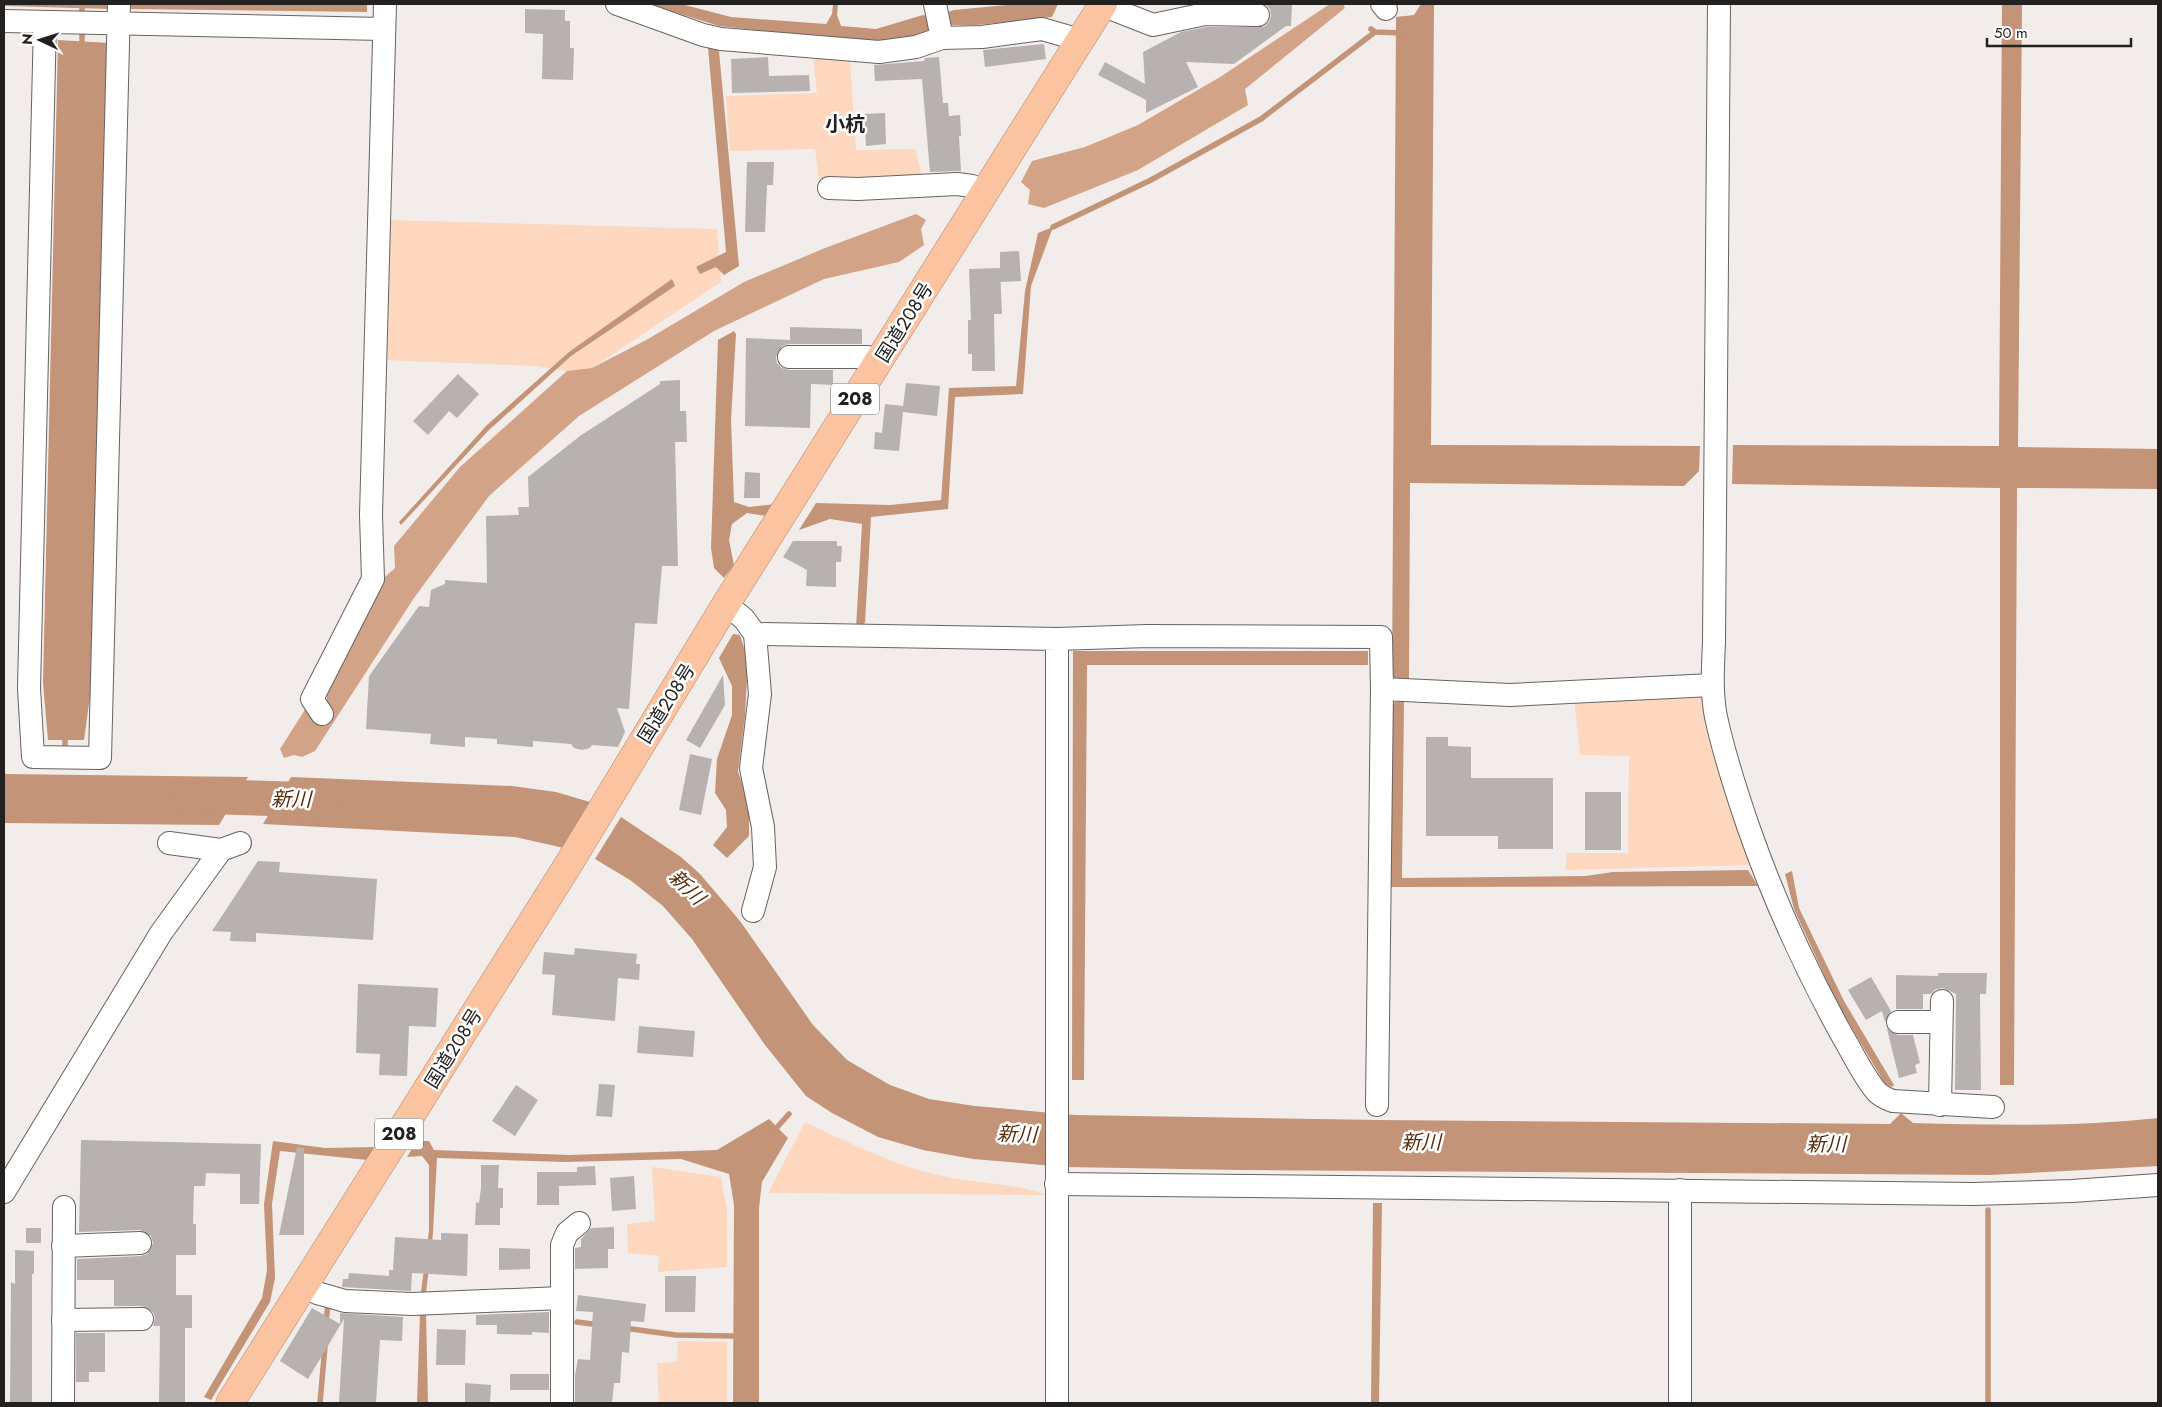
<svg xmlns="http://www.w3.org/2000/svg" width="2162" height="1407" font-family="Jost,'Noto Sans JP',sans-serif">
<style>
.green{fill:#fed7bf}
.forest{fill:#d2a386}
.water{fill:#c39478}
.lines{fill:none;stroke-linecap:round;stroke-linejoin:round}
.stream{stroke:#c39478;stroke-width:5.5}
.river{stroke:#c39478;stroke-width:35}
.building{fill:#b7b2af}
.minor-casing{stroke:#676360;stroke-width:24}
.highway-casing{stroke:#af8a73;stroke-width:29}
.minor{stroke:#fff;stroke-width:22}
.highway{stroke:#fbc3a0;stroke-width:28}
.labels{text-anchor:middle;stroke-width:5;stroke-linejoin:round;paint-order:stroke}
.shield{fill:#fff;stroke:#656463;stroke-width:1}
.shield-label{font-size:18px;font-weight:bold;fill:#232120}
.street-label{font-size:19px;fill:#232120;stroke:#fff}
.neighbourhood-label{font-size:20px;font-weight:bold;fill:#232120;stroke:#fff}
.water-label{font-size:20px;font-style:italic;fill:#582c09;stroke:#fff}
</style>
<rect width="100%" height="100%" fill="#f2edea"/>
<g class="green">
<path d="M 813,58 L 850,61 L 856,150 L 916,149 L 922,178 L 819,180 L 815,149 L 730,151 L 726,96 L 817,93 Z"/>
<path d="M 386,220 L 717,229 L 721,282 L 592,368 L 567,371 L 536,366 L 382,360 Z"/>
<path d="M 1703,691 L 1753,865 L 1565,870 L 1567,853 L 1628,853 L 1629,756 L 1580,755 L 1574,699 Z"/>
<path d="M 805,1122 C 847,1142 888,1162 933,1174 C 970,1184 1009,1181 1046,1195 L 768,1193 Z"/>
<path d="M 652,1167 L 721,1177 L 727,1210 L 727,1267 L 658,1272 L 659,1256 L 628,1253 L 627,1224 L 655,1221 Z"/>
<path d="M 678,1341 L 727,1342 L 727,1403 L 659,1403 L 657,1363 L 677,1362 Z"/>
</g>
<g class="forest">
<path d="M 1330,4 L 1343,4 L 1345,8 L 1245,89 L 1248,105 L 1138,170 L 1044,208 L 1028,204 L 1030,190 L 1021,182 L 1032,161 L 1085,147 L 1138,125 L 1220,77 Z"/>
<path d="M 916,214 L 926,220 L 921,229 L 924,245 L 899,262 L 824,279 L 714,331 L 579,416 L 489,496 L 414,598 L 315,751 L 302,757 L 294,755 L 284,758 L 280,749 L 306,708 L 327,699 L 326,687 L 385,577 L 395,568 L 394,546 L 460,467 L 567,371 L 592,368 L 648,339 L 744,282 L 825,248 Z"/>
</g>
<g class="water">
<path d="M 4,4 L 111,4 L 111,9 L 4,6 Z"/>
<path d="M 131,4 L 367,4 L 367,12 L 131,9 Z"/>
<path d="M 648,4 L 681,4 L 731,17 L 826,24 L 832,14 L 833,4 L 838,4 L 837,15 L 841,26 L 876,29 L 923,15 L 933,17 L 954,10 L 1017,4 L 1058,4 L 1052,17 L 977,25 L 945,25 L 922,36 L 894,42 L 864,42 L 719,26 Z"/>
<path d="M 1421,4 L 1434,4 L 1431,445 L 1700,446 L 1699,471 L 1684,486 L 1410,483 L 1409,679 L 1392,679 L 1396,17 L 1414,15 Z"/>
<path d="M 2002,4 L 2022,4 L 2018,447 L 2158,449 L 2158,489 L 2017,488 L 2014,1085 L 2000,1085 L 2000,488 L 1732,484 L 1733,445 L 1999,446 Z"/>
<path d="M 58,40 L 110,43 L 91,689 L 84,740 L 48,740 L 43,683 Z"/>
<path d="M 708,47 L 719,51 L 739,266 L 724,275 L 716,267 L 700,274 L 696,267 L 726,252 Z"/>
<path d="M 1053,227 L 1031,286 L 1023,394 L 955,397 L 948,509 L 871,517 L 865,623 L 856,628 L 862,524 L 830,519 L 799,530 L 816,503 L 890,505 L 941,500 L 949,388 L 1016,386 L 1025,291 L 1038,233 Z"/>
<path d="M 672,279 L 675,286 L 571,356 L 488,431 L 401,525 L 399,522 L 487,425 L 569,352 Z"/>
<path d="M 734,331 L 736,334 L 731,420 L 734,502 L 749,507 L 775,504 L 766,516 L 747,513 L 732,524 L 729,540 L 734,565 L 724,578 L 714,568 L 711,548 L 718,340 Z"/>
<path d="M 733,634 L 740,635 L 748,661 L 745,716 L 738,771 L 749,806 L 749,836 L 727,858 L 713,845 L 727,827 L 726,810 L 715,793 L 717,759 L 732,715 L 732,686 L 719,658 Z"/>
<path d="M 1073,651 L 1368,651 L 1368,665 L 1087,665 L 1084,1080 L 1072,1080 Z"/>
<path d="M 1404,701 L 1402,878 L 1586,876 L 1613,872 L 1748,870 L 1758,886 L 1390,887 L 1390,703 Z"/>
<path d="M 4,774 L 248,777 L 219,825 L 4,823 Z"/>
<path d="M 291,777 L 512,786 L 556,792 L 590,802 L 564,848 L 515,837 L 263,824 Z"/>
<path d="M 621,817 L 681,857 L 700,874 L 740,921 L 813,1025 L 847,1060 L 890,1085 L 929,1099 L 975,1106 L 1075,1115 L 1379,1120 L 1890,1124 L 1901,1113 L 1913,1123 C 1995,1125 2077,1127 2158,1118 L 2158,1166 L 1990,1175 L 1240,1170 L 1066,1167 L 973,1159 L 923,1150 L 878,1137 L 832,1113 L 806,1096 L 765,1045 L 692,939 L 663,906 L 630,880 L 595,859 Z"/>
<path d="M 1792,871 L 1799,908 L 1844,1001 L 1894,1085 L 1892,1087 L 1885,1084 L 1837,1003 L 1794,909 L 1785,874 Z"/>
<path d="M 769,1119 L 788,1138 L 762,1182 L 759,1208 L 759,1403 L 733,1403 L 734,1205 L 729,1174 L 681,1159 L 566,1162 L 437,1158 L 433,1233 L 426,1293 L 421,1292 L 429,1231 L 429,1165 L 422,1156 L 407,1157 L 417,1141 L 429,1141 L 434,1150 L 569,1155 L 717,1150 Z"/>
<path d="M 273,1141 L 325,1148 L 376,1147 L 367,1160 L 280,1151 L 272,1204 L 275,1278 L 270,1302 L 211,1400 L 204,1397 L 262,1298 L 267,1270 L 264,1204 Z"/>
<path d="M 1373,1203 L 1382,1203 L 1379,1403 L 1371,1403 Z"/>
<path d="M 420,1313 L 426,1313 L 428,1403 L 417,1403 Z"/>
</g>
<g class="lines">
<g class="stream">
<path d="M 82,19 L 82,4"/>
<path d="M 1371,29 L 1375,32 L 1403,33"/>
<path d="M 82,49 L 82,28"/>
<path d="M 1053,227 L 1151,180 L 1261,119 L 1375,32"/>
<path d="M 65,746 L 65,733"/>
<path d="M 772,1133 L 789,1114"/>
<path d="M 1988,1210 L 1988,1403"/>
<path d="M 326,1322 L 328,1304"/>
<path d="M 577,1322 L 600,1325"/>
<path d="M 624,1328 L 676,1335 L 733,1336"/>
<path d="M 320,1403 L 325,1346"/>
</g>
<path class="river" d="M 187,796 L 325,800"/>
</g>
<g class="building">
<path d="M 1265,4 L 1292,4 L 1291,26 L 1286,26 L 1234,64 L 1186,62 L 1198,87 L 1146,113 L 1146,100 L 1098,75 L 1105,62 L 1145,84 L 1143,52 L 1181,32 L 1206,27 L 1264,27 L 1269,22 L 1271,16 L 1270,9 Z"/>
<path d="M 525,9 L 565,10 L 565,21 L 570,21 L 570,48 L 574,48 L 573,80 L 542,79 L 543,34 L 525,33 Z"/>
<path d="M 1044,44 L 1046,59 L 985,67 L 983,50 Z"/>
<path d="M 768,57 L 769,76 L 809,75 L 810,91 L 732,93 L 731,59 Z"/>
<path d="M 939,57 L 943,103 L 948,103 L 949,116 L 960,115 L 961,136 L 959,136 L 961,171 L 930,172 L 922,79 L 875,81 L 874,65 L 924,61 L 925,58 Z"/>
<path d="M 885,113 L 886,144 L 866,146 L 864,114 Z"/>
<path d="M 747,162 L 774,162 L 773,185 L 767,185 L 765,232 L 745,232 Z"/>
<path d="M 1019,251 L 1021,281 L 1000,282 L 1000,252 Z"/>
<path d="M 1000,268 L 1002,314 L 994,314 L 995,371 L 972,371 L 972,354 L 968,354 L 968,320 L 971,320 L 969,269 Z"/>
<path d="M 790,327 L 862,329 L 862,344 L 789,344 L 782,346 L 776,357 L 777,363 L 782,368 L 789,370 L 833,370 L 833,385 L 811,384 L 810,428 L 745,426 L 746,338 L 790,340 Z"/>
<path d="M 458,374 L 479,394 L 457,418 L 449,411 L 428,435 L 413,421 Z"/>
<path d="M 680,380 L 680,411 L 686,411 L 687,442 L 675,442 L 678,566 L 662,566 L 657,624 L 635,623 L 629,709 L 617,708 L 625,732 L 618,747 L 592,745 L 590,748 L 582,750 L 574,748 L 571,744 L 533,741 L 533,747 L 497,744 L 497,739 L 465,737 L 465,747 L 430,744 L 431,734 L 366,729 L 369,676 L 419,606 L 429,607 L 431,590 L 445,584 L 445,580 L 487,583 L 486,516 L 519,515 L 518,507 L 529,507 L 528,477 L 580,436 L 660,384 L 660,381 Z"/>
<path d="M 906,383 L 940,386 L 937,416 L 903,412 L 899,451 L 874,449 L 875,432 L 882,433 L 885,404 L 903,406 Z"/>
<path d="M 745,472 L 760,473 L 760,498 L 744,498 Z"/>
<path d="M 793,541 L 837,541 L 837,546 L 842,546 L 841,562 L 836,562 L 836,587 L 806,586 L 807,570 L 783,557 Z"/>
<path d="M 723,675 L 725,705 L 700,748 L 686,740 Z"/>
<path d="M 1426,737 L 1448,737 L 1448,746 L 1471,747 L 1471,778 L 1553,778 L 1553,849 L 1498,849 L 1498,836 L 1426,836 Z"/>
<path d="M 690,754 L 712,759 L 701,815 L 679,810 Z"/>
<rect x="1585" y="792" width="36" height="58"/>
<path d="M 258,861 L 280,862 L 279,872 L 377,879 L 373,940 L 256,933 L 256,942 L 230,941 L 231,932 L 212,931 Z"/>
<path d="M 575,948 L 637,954 L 636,964 L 640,964 L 639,980 L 618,978 L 615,1021 L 552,1015 L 555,975 L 542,974 L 544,952 L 574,955 Z"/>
<path d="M 1938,973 L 1987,973 L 1986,994 L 1980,994 L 1981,1090 L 1955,1090 L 1956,994 L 1943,988 L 1936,989 L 1931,994 L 1923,994 L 1923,1009 L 1896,1009 L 1896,975 L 1938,976 Z"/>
<path d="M 1871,977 L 1891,1011 L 1885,1022 L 1882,1011 L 1866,1020 L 1848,990 Z"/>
<path d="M 358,984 L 438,988 L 436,1027 L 409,1026 L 407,1076 L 379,1075 L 380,1054 L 356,1053 Z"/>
<path d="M 639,1026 L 695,1031 L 693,1057 L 637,1053 Z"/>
<path d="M 1887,1029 L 1898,1035 L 1913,1035 L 1920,1063 L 1915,1065 L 1917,1073 L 1899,1078 Z"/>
<path d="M 599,1084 L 615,1085 L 612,1117 L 596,1116 Z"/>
<path d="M 516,1085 L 538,1100 L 515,1136 L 492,1121 Z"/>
<path d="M 81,1140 L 261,1144 L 259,1204 L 240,1204 L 240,1174 L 206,1173 L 205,1186 L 194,1186 L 193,1224 L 196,1224 L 196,1255 L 176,1255 L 176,1295 L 192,1295 L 192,1328 L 185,1328 L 185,1402 L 159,1402 L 160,1326 L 153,1326 L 155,1318 L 153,1312 L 142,1306 L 114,1306 L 114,1280 L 77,1280 L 77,1259 L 141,1256 L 147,1254 L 153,1243 L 151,1236 L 140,1230 L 79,1232 Z"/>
<path d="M 297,1147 L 304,1148 L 304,1235 L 279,1235 Z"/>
<path d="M 481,1165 L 499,1165 L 498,1188 L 503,1188 L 503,1208 L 500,1208 L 500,1225 L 475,1225 L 476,1202 L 479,1203 L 481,1188 Z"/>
<path d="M 595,1166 L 596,1185 L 559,1186 L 559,1205 L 537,1205 L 537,1172 L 577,1172 L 577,1167 Z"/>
<path d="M 634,1176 L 636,1209 L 612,1211 L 610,1178 Z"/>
<path d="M 614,1227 L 614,1249 L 608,1249 L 608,1268 L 575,1269 L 575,1248 L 581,1247 L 581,1239 L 591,1228 Z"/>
<rect x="26" y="1228" width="15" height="15"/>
<path d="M 441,1233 L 468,1234 L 467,1276 L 412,1273 L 411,1291 L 342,1287 L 343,1279 L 348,1279 L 349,1273 L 389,1276 L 389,1270 L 393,1270 L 395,1237 L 441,1240 Z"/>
<path d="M 499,1248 L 530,1249 L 530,1269 L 499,1270 Z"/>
<path d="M 15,1250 L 34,1251 L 34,1274 L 32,1274 L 32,1403 L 10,1403 L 11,1282 L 15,1284 Z"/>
<path d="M 665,1276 L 696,1276 L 695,1312 L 665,1312 Z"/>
<path d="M 578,1295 L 646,1304 L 644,1322 L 631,1321 L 629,1353 L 622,1352 L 620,1383 L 614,1383 L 612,1403 L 575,1403 L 575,1375 L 578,1359 L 590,1360 L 593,1312 L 576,1311 Z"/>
<path d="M 312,1308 L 340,1324 L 340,1313 L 403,1317 L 402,1341 L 380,1340 L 376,1403 L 339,1402 L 344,1319 L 308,1379 L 280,1361 Z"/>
<path d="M 549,1312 L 549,1333 L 532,1332 L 532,1335 L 497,1334 L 497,1325 L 476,1325 L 476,1315 Z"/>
<path d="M 437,1329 L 466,1330 L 465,1365 L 436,1365 Z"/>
<path d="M 76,1333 L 105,1333 L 105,1372 L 89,1372 L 89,1382 L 76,1382 Z"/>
<rect x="510" y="1374" width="39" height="16"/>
<path d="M 465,1383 L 491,1385 L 490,1403 L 465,1403 Z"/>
</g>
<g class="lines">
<g class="minor-casing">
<g id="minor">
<path d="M 617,4 L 703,35 L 721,39 L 879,52 L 916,47 L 942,38 L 982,37 L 1042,29 L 1080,40"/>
<path d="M 935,4 L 942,38"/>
<path d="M 1382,4 L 1386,9"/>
<path d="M 1719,4 L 1714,642 C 1713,667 1711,692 1716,717 C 1724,754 1736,791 1748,826 C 1773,898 1806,970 1843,1037 C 1854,1055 1863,1076 1877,1092 C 1882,1097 1887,1099 1893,1101 L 1993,1107"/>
<path d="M 1102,5 L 1153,25 L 1205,14 L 1258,15"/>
<path d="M 4,21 L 383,29"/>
<path d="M 45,22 L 29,688 L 33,757 L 100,758 L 119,4"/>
<path d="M 829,188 L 858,189 L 957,184 L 972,186 L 984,194"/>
<path d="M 789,357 L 868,357 L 879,362"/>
<path d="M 726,604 L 744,619 L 755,634 L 1057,639 L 1057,1403"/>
<path d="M 1057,639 L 1147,636 L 1381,637 L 1382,689 L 1510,695 L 1712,685"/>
<path d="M 322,714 L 312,699 L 373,579 L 371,515 L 385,4"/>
<path d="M 169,843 L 221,850 L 240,843"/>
<path d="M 753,911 L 765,867 L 763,827 L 751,768 L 760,694 L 755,634"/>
<path d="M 1898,1022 L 1941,1022"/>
<path d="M 1377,1105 L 1382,689"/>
<path d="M 1940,1105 L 1942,1001"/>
<path d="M 1056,1184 L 1973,1194 L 2072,1191 L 2158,1185"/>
<path d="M 1680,1190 L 1680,1403"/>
<path d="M 4,1192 L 161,933 L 221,850"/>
<path d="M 63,1246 L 140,1243"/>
<path d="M 304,1284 L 317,1293 L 345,1301 L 412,1304 L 562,1298"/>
<path d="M 63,1320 L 142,1319"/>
<path d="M 63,1403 L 64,1207"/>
<path d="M 562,1403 L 562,1245 L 567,1233 L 579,1223"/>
</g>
</g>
<g class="highway-casing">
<path id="highway" d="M 230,1403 L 568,865 L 726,604 L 1103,4"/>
</g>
<use href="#minor" class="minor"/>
<use href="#highway" class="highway"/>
</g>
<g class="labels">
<g class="shield">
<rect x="831" y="383.5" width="48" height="31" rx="4"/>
<rect x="375" y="1118.5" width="48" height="31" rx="4"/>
</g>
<g class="shield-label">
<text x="855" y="405">208</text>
<text x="399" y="1140">208</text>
</g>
<g class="street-label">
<text transform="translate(904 322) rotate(-58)" y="7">国道208号</text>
<text transform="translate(666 703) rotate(-58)" y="7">国道208号</text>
<text transform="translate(453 1048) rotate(-58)" y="7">国道208号</text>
</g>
<g class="neighbourhood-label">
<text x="845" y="131">小杭</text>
</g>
<g class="water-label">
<text transform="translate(291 799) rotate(1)" y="7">新川</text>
<text transform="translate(687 887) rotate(44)" y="7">新川</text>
<text transform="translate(1017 1134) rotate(2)" y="7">新川</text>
<text x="1421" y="1149">新川</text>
<text x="1826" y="1151">新川</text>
</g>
</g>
<rect width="2162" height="1407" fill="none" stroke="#232120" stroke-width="10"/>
<g transform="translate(40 40) rotate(274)" stroke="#ffffff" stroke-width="4" paint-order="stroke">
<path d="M0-4L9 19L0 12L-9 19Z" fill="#232120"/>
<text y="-8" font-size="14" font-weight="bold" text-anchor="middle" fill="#232120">N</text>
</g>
<path d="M1987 38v8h144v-8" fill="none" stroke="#232120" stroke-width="2.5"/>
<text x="1994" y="38" font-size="15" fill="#232120" stroke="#ffffff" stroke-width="4" paint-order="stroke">50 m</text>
</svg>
